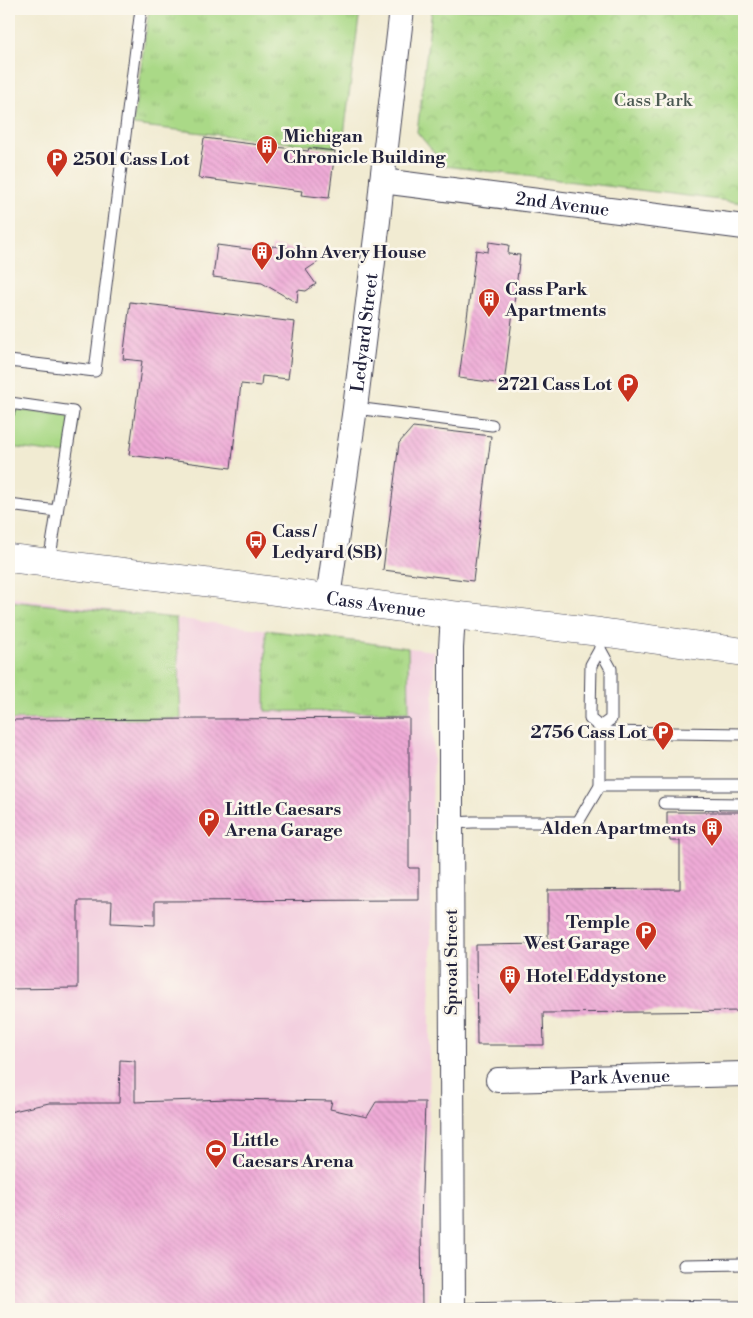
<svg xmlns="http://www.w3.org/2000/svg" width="753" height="1318" font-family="'Libre Bodoni',serif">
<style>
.built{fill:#f3cfdf}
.grass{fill:url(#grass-tufts);stroke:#667e61}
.park{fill:url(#park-crowns);stroke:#667e61}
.pitch{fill:#aad987;stroke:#667e61}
.building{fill:url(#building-back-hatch)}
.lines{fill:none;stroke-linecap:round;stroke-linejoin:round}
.lane-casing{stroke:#414052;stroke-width:13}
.street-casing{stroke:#414052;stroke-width:26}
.secondary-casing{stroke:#414052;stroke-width:29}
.lane{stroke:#fff;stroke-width:11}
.street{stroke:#fff;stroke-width:24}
.secondary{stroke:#fff;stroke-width:28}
.labels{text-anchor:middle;stroke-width:5;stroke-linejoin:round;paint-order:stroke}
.park-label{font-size:18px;fill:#4b5952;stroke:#fbf7ec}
.poi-label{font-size:18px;font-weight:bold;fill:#22223b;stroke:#fbf7ec;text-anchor:start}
.street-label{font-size:18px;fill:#22223b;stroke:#fbf7ec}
</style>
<defs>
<pattern id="grass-tufts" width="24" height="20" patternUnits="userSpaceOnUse" patternTransform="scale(1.25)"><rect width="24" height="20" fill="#aad987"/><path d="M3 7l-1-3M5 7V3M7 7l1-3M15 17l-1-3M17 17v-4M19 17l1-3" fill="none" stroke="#92ba75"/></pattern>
<pattern id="park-crowns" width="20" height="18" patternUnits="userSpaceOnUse" patternTransform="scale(1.25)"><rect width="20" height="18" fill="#aad987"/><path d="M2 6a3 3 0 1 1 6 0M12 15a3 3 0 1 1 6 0" fill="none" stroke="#92ba75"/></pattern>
<pattern id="building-back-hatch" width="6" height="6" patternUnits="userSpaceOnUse" patternTransform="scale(1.25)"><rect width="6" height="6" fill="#efabd7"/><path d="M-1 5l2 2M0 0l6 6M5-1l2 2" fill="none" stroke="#cd93b9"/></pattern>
</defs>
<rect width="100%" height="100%" fill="#fbf7ec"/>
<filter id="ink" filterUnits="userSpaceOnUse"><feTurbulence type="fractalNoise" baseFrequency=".02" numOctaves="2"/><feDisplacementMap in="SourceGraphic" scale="10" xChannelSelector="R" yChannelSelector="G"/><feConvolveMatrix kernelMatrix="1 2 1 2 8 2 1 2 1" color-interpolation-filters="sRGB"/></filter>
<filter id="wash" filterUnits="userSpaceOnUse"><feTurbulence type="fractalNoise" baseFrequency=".0096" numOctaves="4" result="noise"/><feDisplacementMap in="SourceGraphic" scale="20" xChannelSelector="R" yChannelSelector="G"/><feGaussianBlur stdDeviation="1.12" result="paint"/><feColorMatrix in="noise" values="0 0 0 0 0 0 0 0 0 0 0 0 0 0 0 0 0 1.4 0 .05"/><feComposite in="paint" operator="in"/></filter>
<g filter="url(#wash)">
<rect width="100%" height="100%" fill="#f1ebd2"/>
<path class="built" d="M 9,597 L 434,651 L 427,1309 L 9,1309 Z"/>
<g class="grass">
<path d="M 149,9 L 360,9 L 344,135 L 336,135 L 335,148 L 133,125 Z"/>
<path d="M 9,601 L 176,618 L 181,719 L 9,720 Z"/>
<path d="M 266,630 L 408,648 L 409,712 L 265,711 Z"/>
</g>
<path class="park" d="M 432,9 L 744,9 L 744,203 L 445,166 L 417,132 Z"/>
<path class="pitch" d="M 9,409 L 79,417 L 74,455 L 9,447 Z"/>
<g id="blocks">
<g class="building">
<path d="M 204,138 L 308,151 L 309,148 L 335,151 L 329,198 L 301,195 L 302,191 L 198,178 Z"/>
<path d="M 489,242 L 509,245 L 508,254 L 520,255 L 504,384 L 459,378 L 476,250 L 488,252 Z"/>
<path d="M 217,245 L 271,252 L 272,246 L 311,251 L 318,262 L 306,270 L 316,284 L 306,291 L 298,290 L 297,303 L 262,283 L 213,277 Z"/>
<path d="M 130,302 L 295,322 L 288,379 L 262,376 L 261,386 L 241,384 L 231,468 L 129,455 L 142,361 L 123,359 Z"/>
<path d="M 413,427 L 491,436 L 473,581 L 383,570 L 399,443 Z"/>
<path d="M 409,718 L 409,868 L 419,868 L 419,900 L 155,901 L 155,925 L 111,923 L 112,901 L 78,901 L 78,988 L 9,989 L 9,720 Z"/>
<path d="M 667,812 L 744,812 L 744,1011 L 543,1013 L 544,1045 L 477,1045 L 476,945 L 548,944 L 548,890 L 680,889 L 680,841 L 670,841 L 669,833 L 667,833 Z"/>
<path d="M 120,1060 L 135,1061 L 135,1102 L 230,1099 L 332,1101 L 330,1109 L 367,1117 L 376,1102 L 425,1102 L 421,1222 L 422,1309 L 9,1309 L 9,1112 L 49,1103 L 119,1103 Z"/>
</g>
</g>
</g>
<g filter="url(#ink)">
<use href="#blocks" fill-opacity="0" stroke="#414052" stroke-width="1"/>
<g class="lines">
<g class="lane-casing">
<g id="lane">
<path d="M 9,361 L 95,371 L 141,9"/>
<path d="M 355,408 L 492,425"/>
<path d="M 9,412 L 10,403 L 73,412 L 49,563"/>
<path d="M 9,505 L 57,511"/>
<path d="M 600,645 L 600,649 L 611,669 L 611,719 L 600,727"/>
<path d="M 600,649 L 591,665 L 590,713 L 590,719 L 600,727 L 600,732 L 744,734"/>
<path d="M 600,785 L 744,785"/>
<path d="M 664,803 L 744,804"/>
<path d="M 451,823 L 473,822 L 578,822 L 600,785 L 600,732"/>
<path d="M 684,1265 L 744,1264"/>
<path d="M 453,1309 L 637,1306 L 744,1307"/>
</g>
</g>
<g class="street-casing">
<g id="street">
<path id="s1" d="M 382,181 L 744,227"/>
<path id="s2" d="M 328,598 L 355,408 L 378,221 L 382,181 L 402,9"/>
<path id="s3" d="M 498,1080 L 744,1074"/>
<path d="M 453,1309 L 451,808 L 451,648 L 453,615"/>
</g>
</g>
<g class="secondary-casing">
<g id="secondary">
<path id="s4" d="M 9,558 L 245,587 L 453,615 L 600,632 L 744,652"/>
</g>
</g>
<use href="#lane" class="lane"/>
<use href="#street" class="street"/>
<use href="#secondary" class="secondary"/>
</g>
</g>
<defs>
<g id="building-pin" transform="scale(1.125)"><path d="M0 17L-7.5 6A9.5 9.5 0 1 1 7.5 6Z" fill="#c8321e" stroke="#fbf7ec"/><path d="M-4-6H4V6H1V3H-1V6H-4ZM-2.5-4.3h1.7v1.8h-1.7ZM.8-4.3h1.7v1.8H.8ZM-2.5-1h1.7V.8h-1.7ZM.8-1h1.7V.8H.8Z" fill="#fff"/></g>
<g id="parking-pin" transform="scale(1.125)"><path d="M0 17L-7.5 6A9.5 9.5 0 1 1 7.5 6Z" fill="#c8321e" stroke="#fbf7ec"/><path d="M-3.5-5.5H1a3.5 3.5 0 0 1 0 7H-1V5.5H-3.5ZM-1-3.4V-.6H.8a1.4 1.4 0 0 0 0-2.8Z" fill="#fff"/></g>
<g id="bus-pin" transform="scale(1.125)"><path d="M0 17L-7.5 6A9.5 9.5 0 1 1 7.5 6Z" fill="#c8321e" stroke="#fbf7ec"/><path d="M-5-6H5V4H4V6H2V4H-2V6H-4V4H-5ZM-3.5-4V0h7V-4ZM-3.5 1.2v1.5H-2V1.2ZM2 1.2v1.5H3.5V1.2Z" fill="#fff"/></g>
<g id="stadium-pin" transform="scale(1.125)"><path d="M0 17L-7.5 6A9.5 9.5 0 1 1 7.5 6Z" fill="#c8321e" stroke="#fbf7ec"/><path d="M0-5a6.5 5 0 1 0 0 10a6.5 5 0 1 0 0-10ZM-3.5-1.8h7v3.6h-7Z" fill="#fff"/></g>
</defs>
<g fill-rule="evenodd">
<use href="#building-pin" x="267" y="146"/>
<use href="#parking-pin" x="57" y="159"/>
<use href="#building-pin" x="262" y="252"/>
<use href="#building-pin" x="489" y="299"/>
<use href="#parking-pin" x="628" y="384"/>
<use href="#bus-pin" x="256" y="541"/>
<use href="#parking-pin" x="663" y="732"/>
<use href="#parking-pin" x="209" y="819"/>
<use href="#building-pin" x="712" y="828"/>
<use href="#parking-pin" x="646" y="932"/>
<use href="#building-pin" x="510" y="976"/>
<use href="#stadium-pin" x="216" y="1150"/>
</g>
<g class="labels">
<g class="park-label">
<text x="653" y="106">Cass Park</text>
</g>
<g class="poi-label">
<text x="283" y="142">Michigan<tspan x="283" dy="21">Chronicle Building</tspan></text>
<text x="73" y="165">2501 Cass Lot</text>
<text x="278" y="258">John Avery House</text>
<text x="505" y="295">Cass Park<tspan x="505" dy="21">Apartments</tspan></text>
<text x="612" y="390" text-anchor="end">2721 Cass Lot</text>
<text x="272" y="537">Cass /<tspan x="272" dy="21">Ledyard (SB)</tspan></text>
<text x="647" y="738" text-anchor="end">2756 Cass Lot</text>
<text x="225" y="815">Little Caesars<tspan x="225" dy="21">Arena Garage</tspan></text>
<text x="696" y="834" text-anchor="end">Alden Apartments</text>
<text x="630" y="928" text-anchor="end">Temple<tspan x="630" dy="21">West Garage</tspan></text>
<text x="526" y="982">Hotel Eddystone</text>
<text x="232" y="1146">Little<tspan x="232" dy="21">Caesars Arena</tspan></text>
</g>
<g class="street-label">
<text dy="6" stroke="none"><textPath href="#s1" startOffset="182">2nd Avenue</textPath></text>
<text dy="6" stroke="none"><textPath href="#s2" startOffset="268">Ledyard Street</textPath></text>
<text dy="6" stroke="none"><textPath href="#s4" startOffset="370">Cass Avenue</textPath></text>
<text transform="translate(451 962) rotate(-90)" y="6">Sproat Street</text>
<text dy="6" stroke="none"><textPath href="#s3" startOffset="122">Park Avenue</textPath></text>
</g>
</g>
<rect width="753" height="1318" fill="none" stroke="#fbf7ec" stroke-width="30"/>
</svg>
